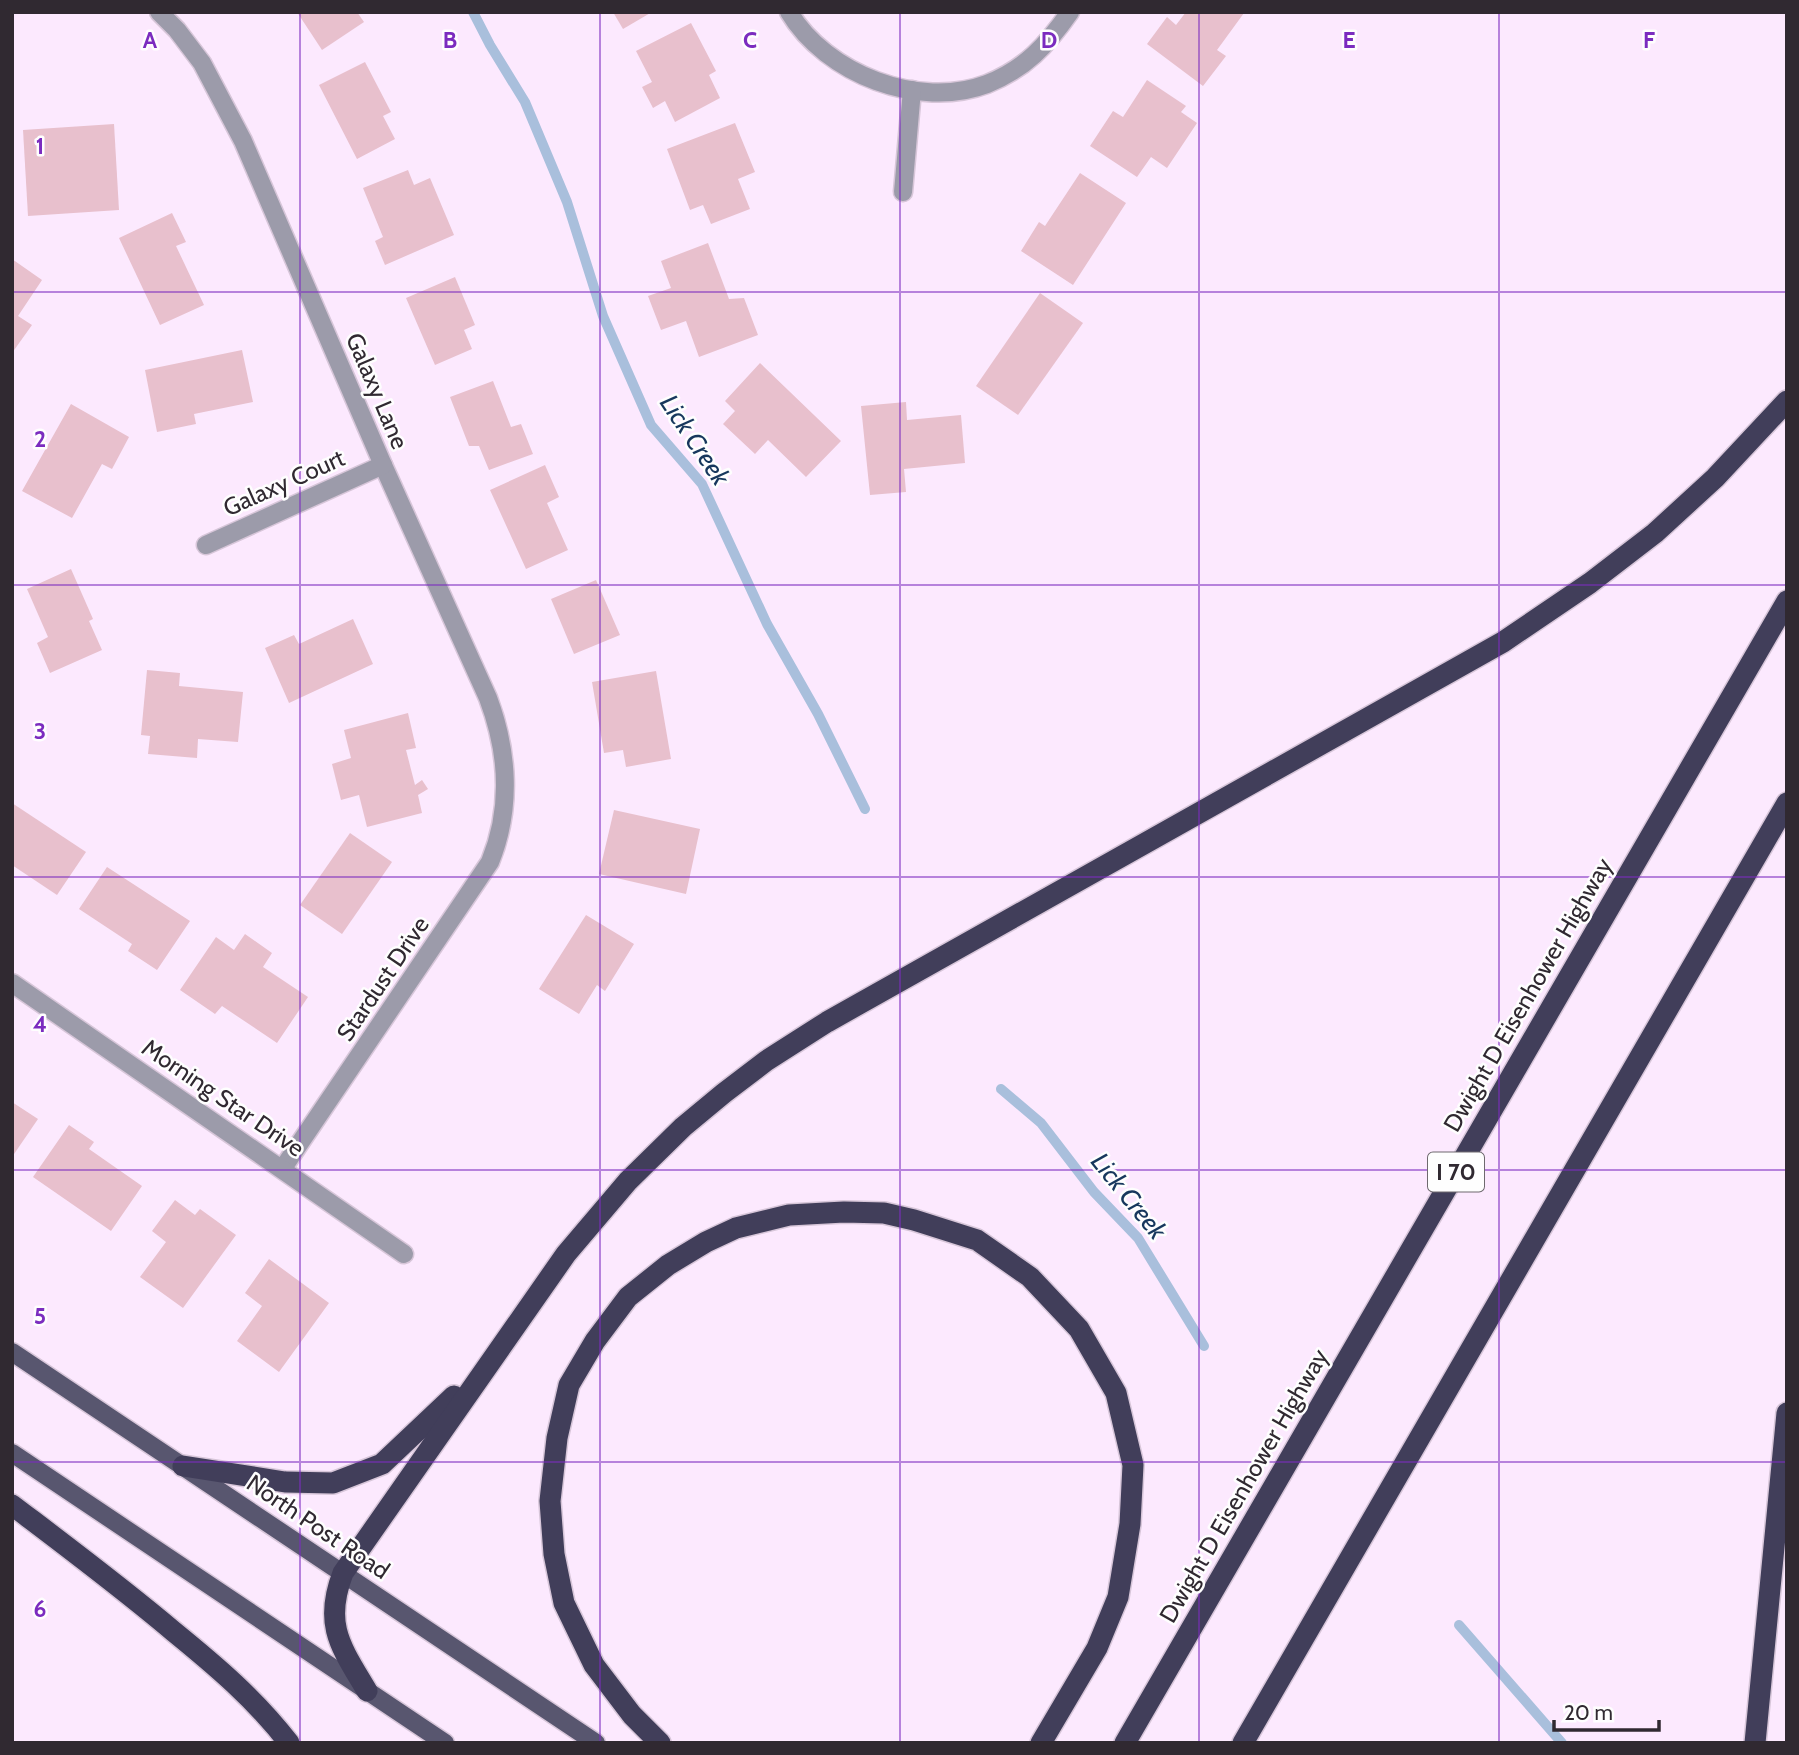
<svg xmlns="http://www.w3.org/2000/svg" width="1799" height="1755" font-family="Cabin,sans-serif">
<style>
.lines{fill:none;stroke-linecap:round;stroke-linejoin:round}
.stream{stroke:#a9bfdc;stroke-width:10}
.building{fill:#e8c0cd}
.minor-casing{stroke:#d7c6d9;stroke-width:21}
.major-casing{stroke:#d7c6d9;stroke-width:21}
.highway-casing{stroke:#d7c6d9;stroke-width:24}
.minor{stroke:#9c9baa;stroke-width:18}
.major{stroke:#58566f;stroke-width:18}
.highway{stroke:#413e5a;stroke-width:21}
.grid{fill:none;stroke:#7b2cbf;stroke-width:2;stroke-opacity:0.55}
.labels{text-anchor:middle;stroke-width:5;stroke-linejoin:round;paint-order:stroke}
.shield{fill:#fefefe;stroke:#6e696e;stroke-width:2}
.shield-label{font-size:23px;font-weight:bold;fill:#302931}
.street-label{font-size:24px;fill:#302931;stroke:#fefefe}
.water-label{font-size:26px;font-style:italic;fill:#17375d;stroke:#fefefe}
.grid-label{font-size:23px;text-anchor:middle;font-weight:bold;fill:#7b2cbf;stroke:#fefefe;stroke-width:5;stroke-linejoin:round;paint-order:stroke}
</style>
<rect width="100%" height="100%" fill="#fce9fe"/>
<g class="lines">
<g class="stream">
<path d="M 473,12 L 490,45 L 525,102 L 567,202 L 603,316 L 651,425 L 702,484 L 767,624 L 818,714 L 865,809"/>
<path d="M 1001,1089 L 1041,1123 L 1094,1192 L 1138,1238 L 1204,1346"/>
<path d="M 1459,1625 L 1562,1743"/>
</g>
</g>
<g class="building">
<path d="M 297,12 L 357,12 L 364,22 L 322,50 Z"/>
<path d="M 613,12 L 652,12 L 623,29 Z"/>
<path d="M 1186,12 L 1244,13 L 1217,50 L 1226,56 L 1203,86 L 1147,44 L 1167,17 L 1176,25 Z"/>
<path d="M 691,23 L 716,71 L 709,75 L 720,98 L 675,122 L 665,101 L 653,108 L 642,87 L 652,82 L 636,51 Z"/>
<path d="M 365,62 L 391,112 L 383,116 L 395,139 L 357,159 L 319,85 Z"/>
<path d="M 1147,80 L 1186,106 L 1181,112 L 1197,123 L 1167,168 L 1151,157 L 1137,177 L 1090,146 L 1113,111 L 1123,117 Z"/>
<path d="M 735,123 L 755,172 L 738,179 L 750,209 L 711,224 L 703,205 L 690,210 L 667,149 Z"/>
<path d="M 114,124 L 119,210 L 28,216 L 23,130 Z"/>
<path d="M 408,170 L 414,185 L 430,178 L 454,235 L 385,265 L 375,241 L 383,237 L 363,188 Z"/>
<path d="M 1080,173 L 1126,203 L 1073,285 L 1021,251 L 1039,222 L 1045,226 Z"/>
<path d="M 172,213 L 186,242 L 176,246 L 204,305 L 160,325 L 119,238 Z"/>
<path d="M 708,243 L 729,299 L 744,298 L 758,335 L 699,357 L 686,321 L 661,330 L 648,296 L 671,288 L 661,261 Z"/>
<path d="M 12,259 L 42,280 L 18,316 L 32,325 L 12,353 Z"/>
<path d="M 455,277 L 475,325 L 464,330 L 472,349 L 435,365 L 406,298 Z"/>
<path d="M 1040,293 L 1083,323 L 1018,415 L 976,386 Z"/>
<path d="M 242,350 L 253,402 L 194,414 L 196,424 L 157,432 L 145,370 Z"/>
<path d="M 760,363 L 841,441 L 806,477 L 768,440 L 755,454 L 723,424 L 735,411 L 725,401 Z"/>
<path d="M 493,381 L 511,427 L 521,424 L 533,454 L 489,470 L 479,446 L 469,446 L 450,397 Z"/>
<path d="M 906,402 L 907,420 L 961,415 L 965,463 L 904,469 L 906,492 L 870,495 L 861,406 Z"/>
<path d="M 71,404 L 129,437 L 112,469 L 102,464 L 72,518 L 22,491 Z"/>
<path d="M 545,465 L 559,497 L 547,503 L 568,550 L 526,569 L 490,490 Z"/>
<path d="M 71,569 L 93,619 L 89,621 L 102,650 L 50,673 L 37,643 L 48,637 L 27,589 Z"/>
<path d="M 596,580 L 620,635 L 574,654 L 551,599 Z"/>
<path d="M 353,619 L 373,664 L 289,703 L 265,648 L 294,635 L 299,644 Z"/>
<path d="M 147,670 L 180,673 L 179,686 L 243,692 L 238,742 L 198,739 L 197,758 L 148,754 L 150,736 L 141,735 Z"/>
<path d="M 656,671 L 671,759 L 626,767 L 623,750 L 604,753 L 592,682 Z"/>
<path d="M 408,713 L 416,748 L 406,750 L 415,785 L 422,780 L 428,789 L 418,795 L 422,813 L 367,827 L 359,795 L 341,800 L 332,764 L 351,758 L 344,730 Z"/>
<path d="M 12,803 L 86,852 L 57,895 L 12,865 Z"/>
<path d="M 614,810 L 700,829 L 686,894 L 599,874 Z"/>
<path d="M 350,833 L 392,862 L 342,934 L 300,905 Z"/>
<path d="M 107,867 L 190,921 L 157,970 L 128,951 L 132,944 L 79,909 Z"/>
<path d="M 586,915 L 634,944 L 605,991 L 597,985 L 579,1014 L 539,989 Z"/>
<path d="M 245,934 L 272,953 L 263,967 L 308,997 L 277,1043 L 222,1006 L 215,1014 L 180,990 L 216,937 L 234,950 Z"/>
<path d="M 12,1102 L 38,1119 L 12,1157 Z"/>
<path d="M 69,1125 L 94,1142 L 89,1149 L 142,1186 L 111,1231 L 33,1177 Z"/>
<path d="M 175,1200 L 195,1215 L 200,1209 L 236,1235 L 183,1308 L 140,1277 L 166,1242 L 152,1231 Z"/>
<path d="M 269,1259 L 329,1303 L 279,1372 L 237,1341 L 262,1306 L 245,1293 Z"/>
</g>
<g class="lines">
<g class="minor-casing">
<g id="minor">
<path d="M 159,12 L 177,30 L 202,63 L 243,141 L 383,465 L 488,698 C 508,751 512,808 490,862 L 283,1168"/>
<path d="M 789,12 C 826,74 919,110 987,84 C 1025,69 1047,45 1070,12"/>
<path d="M 903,192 L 912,90"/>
<path d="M 206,545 L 383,465"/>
<path d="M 12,983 L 404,1254"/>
</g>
</g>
<g class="major-casing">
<g id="major">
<path d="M 12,1352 L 596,1743"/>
<path d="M 12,1453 L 445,1743"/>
</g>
</g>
<g class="highway-casing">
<g id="highway">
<path d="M 183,1466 L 285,1482 L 333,1483 L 382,1464 L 454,1396"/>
<path d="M 12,1505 C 66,1546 121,1587 173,1631 C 216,1666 255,1699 289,1743"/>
<path d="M 367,1691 C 341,1647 323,1625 343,1573 L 566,1254 L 628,1181 L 683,1127 L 724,1093 L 766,1061 L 827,1022 L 1503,642 L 1590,583 L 1655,533 L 1715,478 L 1787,401"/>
<path d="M 660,1743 L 632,1715 L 594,1665 L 564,1603 L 554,1554 L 550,1501 L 557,1438 L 569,1385 L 595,1341 L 628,1297 L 668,1265 L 706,1242 L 736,1228 L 789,1215 L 844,1212 L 884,1213 L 914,1220 L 977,1240 L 1030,1277 L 1079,1329 L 1116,1393 L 1133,1465 L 1130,1524 L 1118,1597 L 1097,1648 L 1041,1743"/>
<path d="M 1125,1743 L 1787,601"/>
<path d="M 1243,1743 L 1787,803"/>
<path d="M 1755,1743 L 1787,1413"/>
</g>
</g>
<use href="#minor" class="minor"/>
<use href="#major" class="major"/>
<use href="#highway" class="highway"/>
</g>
<path class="grid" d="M 300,12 L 300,1743M 600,12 L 600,1743M 900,12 L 900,1743M 1199,12 L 1199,1743M 1499,12 L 1499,1743M 12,292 L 1787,292M 12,585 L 1787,585M 12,877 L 1787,877M 12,1170 L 1787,1170M 12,1462 L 1787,1462"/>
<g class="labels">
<rect class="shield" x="1428" y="1152.5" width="56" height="39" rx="5"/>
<g class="shield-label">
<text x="1456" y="1180">I 70</text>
</g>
<g class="street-label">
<text transform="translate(377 391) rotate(67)" y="8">Galaxy Lane</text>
<text transform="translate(284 483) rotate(-24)" y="8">Galaxy Court</text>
<text transform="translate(383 979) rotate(-56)" y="8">Stardust Drive</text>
<text transform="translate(1528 995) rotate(-60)" y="8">Dwight D Eisenhower Highway</text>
<text transform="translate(223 1098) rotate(34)" y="8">Morning Star Drive</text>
<text transform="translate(1244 1486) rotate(-60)" y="8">Dwight D Eisenhower Highway</text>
<text transform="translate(318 1527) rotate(34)" y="8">North Post Road</text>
</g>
<g class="water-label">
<text transform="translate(695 440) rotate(56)" y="9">Lick Creek</text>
<text transform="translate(1129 1196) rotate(51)" y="9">Lick Creek</text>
</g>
</g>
<g class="grid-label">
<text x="150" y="48">A</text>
<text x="450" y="48">B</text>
<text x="750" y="48">C</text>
<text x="1049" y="48">D</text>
<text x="1349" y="48">E</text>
<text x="1649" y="48">F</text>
<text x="40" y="154">1</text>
<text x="40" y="447">2</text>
<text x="40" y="739">3</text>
<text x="40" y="1032">4</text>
<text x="40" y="1324">5</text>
<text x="40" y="1617">6</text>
</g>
<rect width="1799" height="1755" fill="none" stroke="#302931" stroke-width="28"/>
<path d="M1554 1720v10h105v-10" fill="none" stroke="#302931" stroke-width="3.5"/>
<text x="1564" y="1720" font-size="21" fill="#302931" stroke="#fefefe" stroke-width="5" paint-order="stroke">20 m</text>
</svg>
